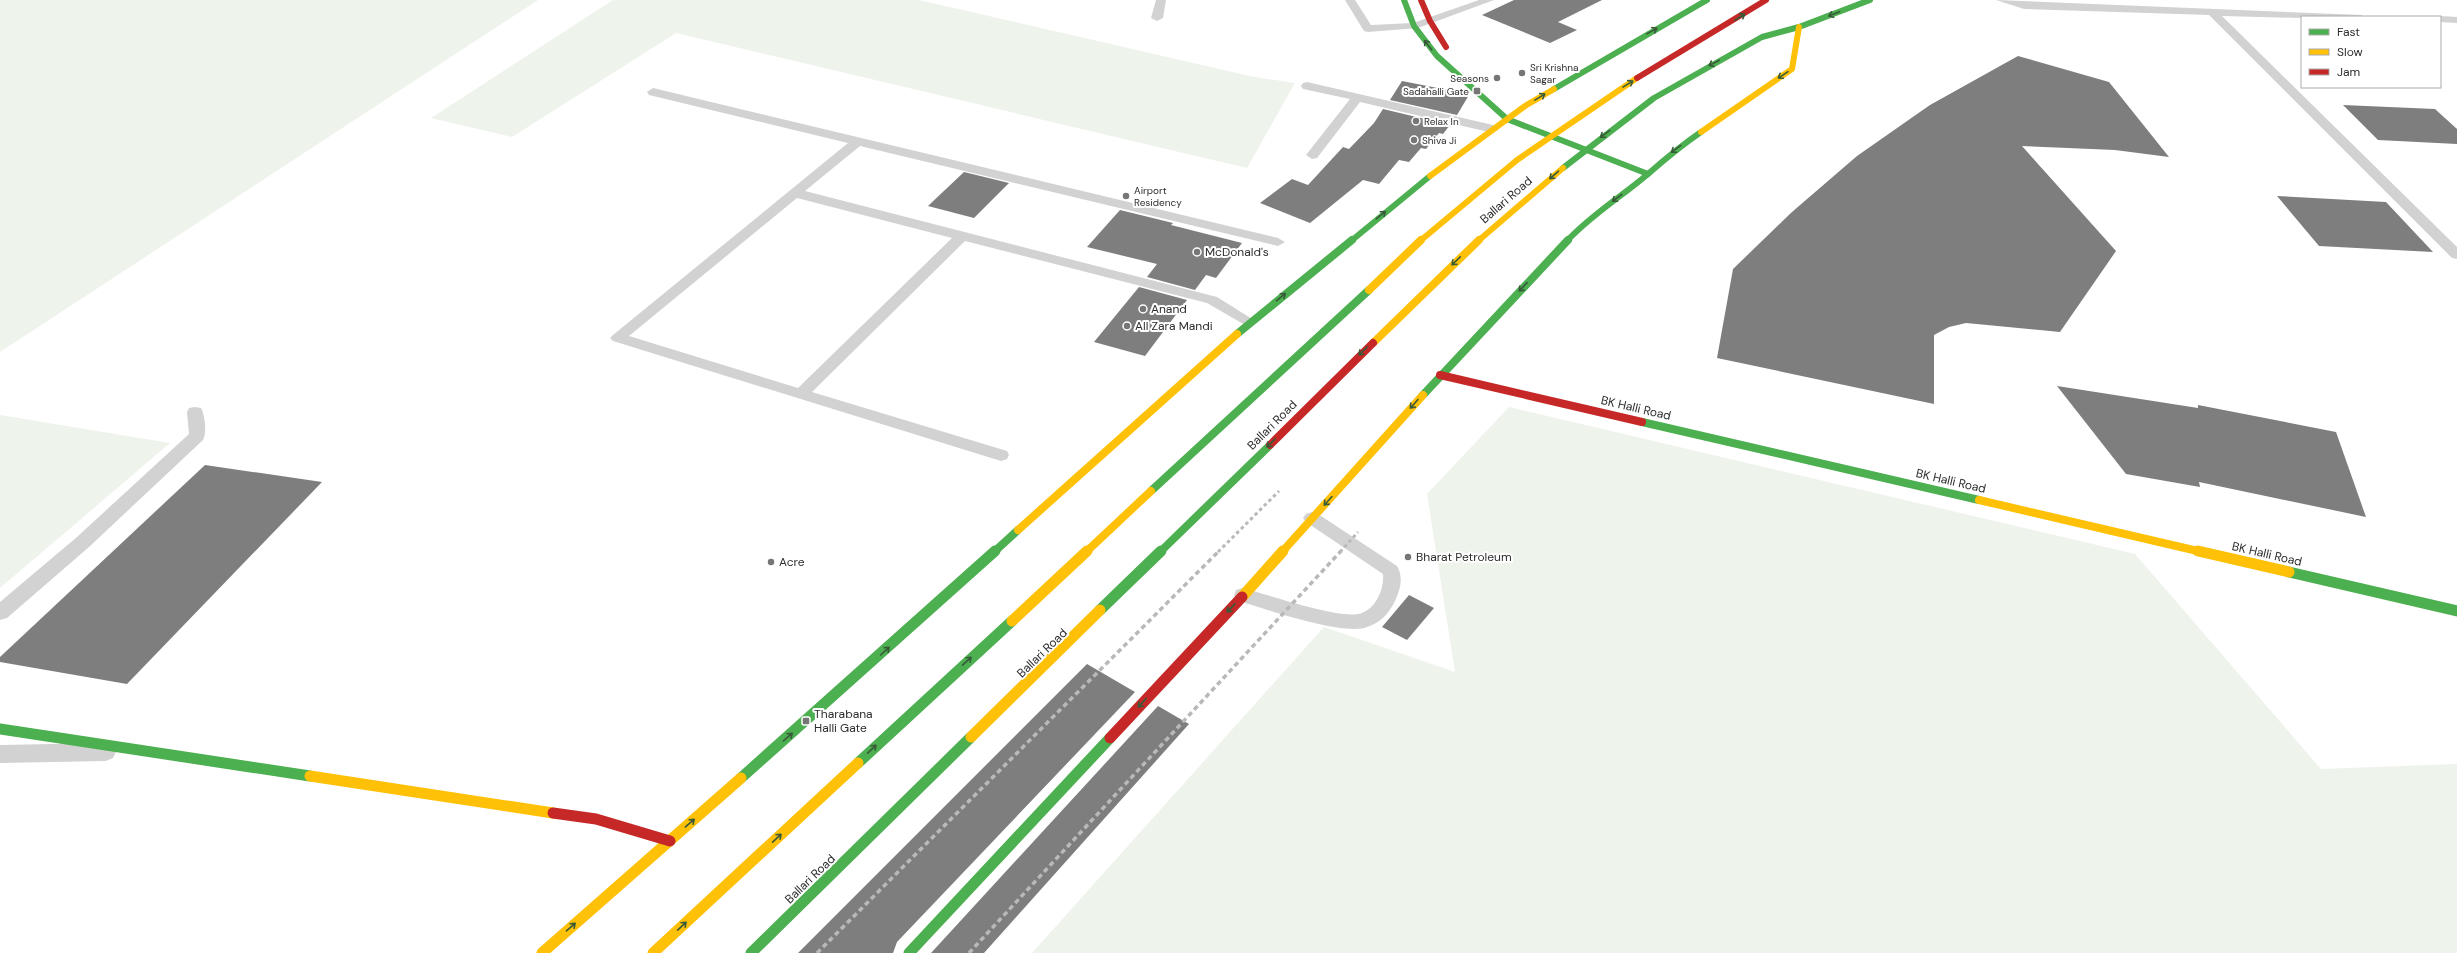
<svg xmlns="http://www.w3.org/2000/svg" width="2457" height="953" font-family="'DM Sans',sans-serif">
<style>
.green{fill:#eef3eb}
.building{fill:#7e7e7e}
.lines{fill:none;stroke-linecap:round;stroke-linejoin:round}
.lane{fill:#d2d2d2;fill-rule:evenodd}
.fast-far2{stroke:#4caf50;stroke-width:6}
.fast-far1{stroke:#4caf50;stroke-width:8}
.fast{stroke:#4caf50;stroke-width:11}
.slow-far2{stroke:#ffc107;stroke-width:6}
.slow-far1{stroke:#ffc107;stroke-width:8}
.slow{stroke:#ffc107;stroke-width:11}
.jam-far2{stroke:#c62828;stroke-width:6}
.jam-far1{stroke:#c62828;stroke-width:8}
.jam{stroke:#c62828;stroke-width:11}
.rail-far1{stroke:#b9b9b9;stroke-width:3;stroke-dasharray:3.5 3;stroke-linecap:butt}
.rail{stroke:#b9b9b9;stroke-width:3.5;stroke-dasharray:5 3.5;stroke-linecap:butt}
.oneway{stroke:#385a39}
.poi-dot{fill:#767676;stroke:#fff;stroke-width:1.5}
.labels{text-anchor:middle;stroke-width:4;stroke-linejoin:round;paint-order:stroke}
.far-poi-label{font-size:10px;fill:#2d2d2d;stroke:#fff;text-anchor:start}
.street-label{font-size:12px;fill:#2d2d2d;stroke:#fff}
.poi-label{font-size:12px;fill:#2d2d2d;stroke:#fff;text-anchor:start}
</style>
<rect width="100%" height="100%" fill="#fff"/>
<g class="green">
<path d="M 0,0 L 538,0 L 0,352 Z"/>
<path d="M 613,0 L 919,0 L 1254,77 L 1295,83 L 1247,168 L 676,33 L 512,137 L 431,118 Z"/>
<path d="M 1509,407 L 2135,554 L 2321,769 L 2457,764 L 2457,953 L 1032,953 L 1324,627 L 1455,672 L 1427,494 Z"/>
<path d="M 0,415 L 170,443 L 0,588 Z"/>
</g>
<g class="building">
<path d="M 1514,0 L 1602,0 L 1558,22 L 1577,30 L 1550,43 L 1482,15 Z"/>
<path d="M 2018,56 L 2109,82 L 2169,157 L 2115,150 L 2022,146 L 2116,251 L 2060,332 L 1966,323 L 1949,327 L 1934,335 L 1934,404 L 1717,358 L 1733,269 L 1792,212 L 1857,156 L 1930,105 Z"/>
<path d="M 1402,81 L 1468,94 L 1469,95 L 1457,115 L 1390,100 Z"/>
<path d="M 2343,105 L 2435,109 L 2457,129 L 2457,144 L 2378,140 Z"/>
<path d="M 1383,109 L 1450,125 L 1443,134 L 1439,133 L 1426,149 L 1421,148 L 1409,162 L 1399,160 L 1379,184 L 1363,180 L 1310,223 L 1260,203 L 1292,179 L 1308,185 L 1343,147 L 1349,149 L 1374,123 Z"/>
<path d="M 964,172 L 1009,183 L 974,218 L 928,206 Z"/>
<path d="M 2277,196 L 2386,202 L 2433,252 L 2319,246 Z"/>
<path d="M 1120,210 L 1173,223 L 1171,225 L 1242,243 L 1216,278 L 1206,275 L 1195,290 L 1147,277 L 1157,264 L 1087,247 Z"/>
<path d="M 1139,287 L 1187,300 L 1145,356 L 1094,342 Z"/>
<path d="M 2057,386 L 2198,408 L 2198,405 L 2336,432 L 2366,517 L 2199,482 L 2200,487 L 2126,474 Z"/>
<path d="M 205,465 L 322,482 L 127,684 L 0,662 L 0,657 Z"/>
<path d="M 1409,595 L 1434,608 L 1407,640 L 1382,627 Z"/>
<path d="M 1087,664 L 1135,692 L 897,942 L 893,953 L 798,953 Z"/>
<path d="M 1158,706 L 1189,724 L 984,953 L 931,953 Z"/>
</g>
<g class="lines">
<g class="lane">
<path d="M 1156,0 L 1166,0 L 1163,18 L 1157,21 L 1151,18 Z"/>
<path d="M 1345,0 L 1355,0 L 1371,25 L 1413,23 L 1479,0 L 1494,0 L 1418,28 L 1368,32 L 1364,31 Z"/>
<path d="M 1996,0 L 2362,15 L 2363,17 L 2302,18 L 2222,16 L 2457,247 L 2457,259 L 2452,258 L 2209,15 L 2024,9 Z"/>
<path d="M 2440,16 L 2457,17 L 2457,23 L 2440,22 L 2440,17 L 2436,17 Z"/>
<path d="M 1307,82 L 1493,125 L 1499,129 L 1493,133 L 1360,102 L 1317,158 L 1312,159 L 1306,155 L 1350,99 L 1303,89 L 1301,86 L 1303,83 Z"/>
<path d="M 653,88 L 1278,238 L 1285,242 L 1278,246 L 860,146 L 805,191 L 1217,297 L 1257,322 L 1250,327 L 1245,325 L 1207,303 L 965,241 L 812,392 L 1007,451 L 1009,455 L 1007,459 L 1001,461 L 613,341 L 610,338 L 613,335 L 848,143 L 649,95 L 647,92 ZM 797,198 L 952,238 L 798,388 L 629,336 Z"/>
<path d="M 195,407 L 201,408 C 205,415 207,433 203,440 L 89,547 L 7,618 L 0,620 L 0,602 L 77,537 L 189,434 L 187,412 L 189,408 Z"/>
<path d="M 1312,512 L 1318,514 L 1397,566 C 1404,578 1400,590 1395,601 C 1388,615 1379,624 1364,628 C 1337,634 1265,609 1236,600 L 1234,595 L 1236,590 L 1243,588 C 1266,594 1343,621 1362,613 C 1377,607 1384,589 1383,574 L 1306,522 L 1303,518 L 1306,514 Z"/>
<path d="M 106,743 L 113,746 L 116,752 L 113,758 L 106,761 L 0,763 L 0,745 Z"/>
</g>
<g class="fast-far2">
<path d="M 1404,0 L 1414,26 L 1437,56 L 1507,119 L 1648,174"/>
<path d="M 1554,89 L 1707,0"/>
<path d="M 1563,168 L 1654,98 L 1762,37 L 1799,27 L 1870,0"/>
<path d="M 1351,241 L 1430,176"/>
<path d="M 1567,241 C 1591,215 1621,197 1648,174 C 1665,159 1682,145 1701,132"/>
</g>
<g class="fast-far1">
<path d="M 1237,334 L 1352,240"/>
<path d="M 1423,395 L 1568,240"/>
<path d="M 1642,422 L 1979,500"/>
<path d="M 1151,491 L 1369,290"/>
<path d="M 994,552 L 1018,530"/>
<path d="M 1160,552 L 1270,445"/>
</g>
<g class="fast">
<path d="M 2289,572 L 2457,611"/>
<path d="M 1100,610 L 1161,551"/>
<path d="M 0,729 L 310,776"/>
<path d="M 858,763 L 1012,621"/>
<path d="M 741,778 L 995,551"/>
<path d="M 751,953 L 971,737"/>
<path d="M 909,953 L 1110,738"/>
</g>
<g class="slow-far2">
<path d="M 1701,132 L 1792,69 L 1799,27"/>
<path d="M 1430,176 L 1525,106 L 1554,89"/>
<path d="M 1420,241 L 1517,160 L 1637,78"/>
<path d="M 1478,241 L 1563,168"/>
</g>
<g class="slow-far1">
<path d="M 1369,290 L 1421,240"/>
<path d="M 1373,343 L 1479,240"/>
<path d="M 1979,500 L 2202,552"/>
<path d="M 1018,530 L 1237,334"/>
<path d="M 1086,552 L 1151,491"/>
<path d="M 1282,552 L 1423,395"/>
</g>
<g class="slow">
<path d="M 2198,551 L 2289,572"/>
<path d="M 1242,597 L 1283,551"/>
<path d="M 1012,621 L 1087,551"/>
<path d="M 971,737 L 1100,610"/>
<path d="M 310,776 L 553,813"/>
<path d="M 542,953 L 741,778"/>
<path d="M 653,953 L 858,763"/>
</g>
<g class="jam-far2">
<path d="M 1421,0 L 1430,21 L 1446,47"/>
<path d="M 1637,78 L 1766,0"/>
</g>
<g class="jam-far1">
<path d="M 1440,375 L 1642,422"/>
<path d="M 1270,445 L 1373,343"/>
</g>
<g class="jam">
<path d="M 1110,738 L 1242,597"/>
<path d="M 553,813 L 596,819 L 670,841"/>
</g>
<g class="rail-far1">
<path d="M 1218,552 L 1279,491"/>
<path d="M 1340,552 L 1358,532"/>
</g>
<g class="rail">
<path d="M 817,953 L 1219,551"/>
<path d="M 969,953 L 1341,551"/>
</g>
</g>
<defs><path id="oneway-shaft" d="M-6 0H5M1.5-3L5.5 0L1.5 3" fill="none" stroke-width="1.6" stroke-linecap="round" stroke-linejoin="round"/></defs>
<g class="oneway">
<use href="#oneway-shaft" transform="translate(1834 14) rotate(159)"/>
<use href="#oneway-shaft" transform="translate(1740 17) rotate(-33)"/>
<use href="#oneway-shaft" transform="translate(1652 31) rotate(-29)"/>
<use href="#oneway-shaft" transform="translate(1428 45) rotate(-127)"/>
<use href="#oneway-shaft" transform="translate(1714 63) rotate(152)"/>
<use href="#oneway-shaft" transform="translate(1783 75) rotate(146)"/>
<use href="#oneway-shaft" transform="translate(1628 84) rotate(-31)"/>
<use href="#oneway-shaft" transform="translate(1540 97) rotate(-31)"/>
<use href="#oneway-shaft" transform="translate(1605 134) rotate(144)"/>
<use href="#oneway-shaft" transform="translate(1676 149) rotate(144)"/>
<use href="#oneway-shaft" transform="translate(1554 175) rotate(139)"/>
<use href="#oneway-shaft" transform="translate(1617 198) rotate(143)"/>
<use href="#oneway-shaft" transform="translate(1381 215) rotate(-39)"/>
<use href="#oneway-shaft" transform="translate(1456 261) rotate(136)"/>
<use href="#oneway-shaft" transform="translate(1523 287) rotate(133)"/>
<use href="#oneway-shaft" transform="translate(1281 297) rotate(-39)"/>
<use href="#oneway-shaft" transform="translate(1363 351) rotate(136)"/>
<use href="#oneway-shaft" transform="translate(1414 404) rotate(132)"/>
<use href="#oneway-shaft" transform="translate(1271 443) rotate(135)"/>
<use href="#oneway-shaft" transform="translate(1328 501) rotate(132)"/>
<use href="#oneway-shaft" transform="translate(1231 608) rotate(133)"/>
<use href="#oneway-shaft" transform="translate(885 651) rotate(-42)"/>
<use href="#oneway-shaft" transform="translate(967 661) rotate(-43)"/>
<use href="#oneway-shaft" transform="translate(1142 703) rotate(133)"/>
<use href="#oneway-shaft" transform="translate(788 737) rotate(-41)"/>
<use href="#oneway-shaft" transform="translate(872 749) rotate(-43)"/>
<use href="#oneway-shaft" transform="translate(690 823) rotate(-41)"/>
<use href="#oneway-shaft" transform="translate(777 838) rotate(-43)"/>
<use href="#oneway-shaft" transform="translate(682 926) rotate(-43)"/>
<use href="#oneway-shaft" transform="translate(571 927) rotate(-41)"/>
</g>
<g class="poi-dot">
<circle cx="1522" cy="73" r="4"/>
<circle cx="1497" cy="78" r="4"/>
<rect x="1473" y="87" width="8" height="8" rx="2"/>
<circle cx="1416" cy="121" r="4"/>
<circle cx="1414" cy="140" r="4"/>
<circle cx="1126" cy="196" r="4"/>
<circle cx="1197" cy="252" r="4"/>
<circle cx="1143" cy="309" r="4"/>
<circle cx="1127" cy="326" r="4"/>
<circle cx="1408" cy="557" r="4"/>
<circle cx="771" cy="562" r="4"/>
<rect x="802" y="717" width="8" height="8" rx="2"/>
</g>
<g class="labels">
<g class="far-poi-label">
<text x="1530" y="71">Sri Krishna<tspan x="1530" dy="12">Sagar</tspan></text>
<text x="1489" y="82" text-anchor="end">Seasons</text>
<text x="1469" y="95" text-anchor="end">Sadahalli Gate</text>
<text x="1424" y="125">Relax In</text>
<text x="1422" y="144">Shiva Ji</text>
<text x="1134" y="194">Airport<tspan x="1134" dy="12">Residency</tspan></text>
</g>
<g class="street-label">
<text transform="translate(1506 200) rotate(-41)" y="4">Ballari Road</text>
<text transform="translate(1636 408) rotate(13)" y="4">BK Halli Road</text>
<text transform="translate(1272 425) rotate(-45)" y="4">Ballari Road</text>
<text transform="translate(1951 481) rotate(13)" y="4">BK Halli Road</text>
<text transform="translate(2267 554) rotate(13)" y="4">BK Halli Road</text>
<text transform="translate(1042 653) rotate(-44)" y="4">Ballari Road</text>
<text transform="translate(810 879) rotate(-44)" y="4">Ballari Road</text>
</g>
<g class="poi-label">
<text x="1205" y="256">McDonald's</text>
<text x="1151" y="313">Anand</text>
<text x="1135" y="330">All Zara Mandi</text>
<text x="1416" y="561">Bharat Petroleum</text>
<text x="779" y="566">Acre</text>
<text x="814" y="718">Tharabana<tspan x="814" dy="14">Halli Gate</tspan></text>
</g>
</g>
<rect x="2301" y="16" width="140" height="72" fill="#ffffff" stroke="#ababab"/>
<rect x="2309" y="29" width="20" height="6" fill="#4caf50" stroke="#ababab"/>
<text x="2337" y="36" font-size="12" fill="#2d2d2d">Fast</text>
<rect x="2309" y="49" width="20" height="6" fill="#ffc107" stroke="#ababab"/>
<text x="2337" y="56" font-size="12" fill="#2d2d2d">Slow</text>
<rect x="2309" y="69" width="20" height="6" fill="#c62828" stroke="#ababab"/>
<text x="2337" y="76" font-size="12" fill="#2d2d2d">Jam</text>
</svg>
